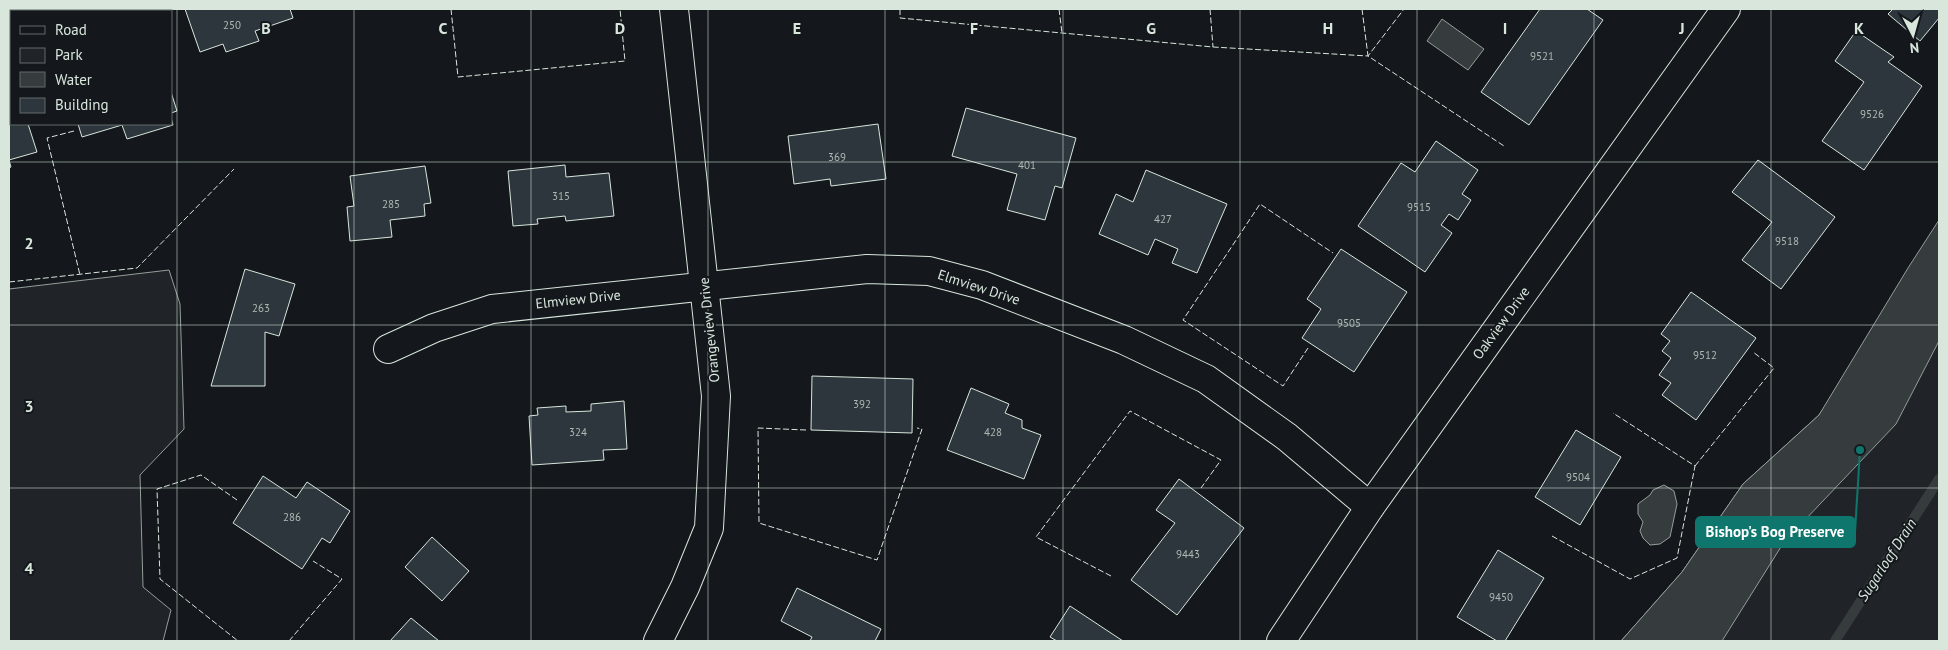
<svg xmlns="http://www.w3.org/2000/svg" width="1948" height="650" font-family="'PT Sans',sans-serif">
<style>
.green{fill:#202428;stroke:#939e99}
.water{fill:#363b3e;stroke:#939e99}
.lines{fill:none;stroke-linecap:round;stroke-linejoin:round}
.stream{stroke:#363b3e;stroke-width:10}
.building{fill:#2c363c;stroke:#d8e6dc}
.street-casing{stroke:#d8e6dc;stroke-width:30}
.street{stroke:#14181c;stroke-width:28}
.fence{stroke:#d8e6dc;stroke-width:1;stroke-dasharray:6 2.5;stroke-linecap:butt}
.grid{fill:none;stroke:#d8e6dc;stroke-width:1;stroke-opacity:0.55}
.labels{text-anchor:middle;stroke-width:4;stroke-linejoin:round;paint-order:stroke}
.number-label{font-size:11px;fill:#adbab4}
.street-label{font-size:14px;fill:#d8e6dc;stroke:#14181c}
.water-label{font-size:15px;font-style:italic;fill:#d8e6dc;stroke:#14181c}
.grid-label{font-size:16px;text-anchor:middle;font-weight:bold;fill:#d8e6dc;stroke:#14181c;stroke-width:4;stroke-linejoin:round;paint-order:stroke}
.leader{fill:none;stroke:#0f766e;stroke-width:2}
.callout-dot{fill:#0f766e;stroke:#14181c;stroke-width:2}
.callout{fill:#0f766e;stroke:#0f766e;stroke-width:2}
.callout-label{font-size:15px;text-anchor:middle;font-weight:bold;fill:#fff}
</style>
<rect width="100%" height="100%" fill="#14181c"/>
<g class="green">
<path d="M 1939,240 L 1939,641 L 1621,641 L 1682,572 L 1743,484 L 1819,415 Z"/>
<path d="M 169,270 L 180,304 L 184,429 L 140,475 L 143,587 L 171,610 L 163,641 L 9,641 L 9,289 Z"/>
</g>
<g class="water">
<path d="M 1442,19 L 1484,49 L 1468,70 L 1427,41 Z"/>
<path d="M 1939,220 L 1939,341 L 1896,424 L 1784,542 L 1722,641 L 1621,641 L 1682,572 L 1743,484 L 1819,415 L 1908,268 Z"/>
<path d="M 1664,485 L 1674,491 L 1677,504 L 1670,537 L 1660,544 L 1650,545 L 1643,538 L 1640,531 L 1643,522 L 1638,514 L 1638,504 L 1650,495 L 1653,490 Z"/>
</g>
<g class="lines">
<path class="stream" d="M 1835,641 L 1939,479"/>
</g>
<g class="building">
<path d="M 185,9 L 290,9 L 293,18 L 255,31 L 259,41 L 226,52 L 223,44 L 200,52 Z"/>
<path d="M 1540,9 L 1587,9 L 1603,20 L 1529,125 L 1481,92 Z"/>
<path d="M 1893,9 L 1939,9 L 1939,18 L 1920,41 L 1888,14 Z"/>
<path d="M 1856,31 L 1894,57 L 1888,62 L 1922,86 L 1864,170 L 1822,141 L 1864,82 L 1835,61 Z"/>
<path d="M 171,92 L 177,111 L 171,113 Z"/>
<path d="M 966,108 L 1076,138 L 1062,188 L 1055,186 L 1045,220 L 1007,210 L 1017,174 L 952,156 Z"/>
<path d="M 11,110 L 11,124 L 28,124 L 37,152 L 9,160 L 11,167 L 9,168 L 9,111 Z"/>
<path d="M 171,118 L 173,125 L 127,139 L 122,125 L 82,137 L 78,124 L 171,124 Z"/>
<path d="M 878,124 L 886,179 L 831,186 L 830,179 L 794,184 L 788,136 Z"/>
<path d="M 1436,141 L 1478,170 L 1462,194 L 1471,200 L 1458,220 L 1449,214 L 1441,225 L 1452,233 L 1425,272 L 1358,226 L 1401,163 L 1415,172 Z"/>
<path d="M 1758,160 L 1835,217 L 1781,289 L 1742,260 L 1772,222 L 1732,192 Z"/>
<path d="M 565,165 L 566,177 L 609,173 L 614,216 L 566,221 L 565,216 L 537,219 L 538,224 L 513,226 L 508,171 Z"/>
<path d="M 425,166 L 431,203 L 424,204 L 425,216 L 390,220 L 392,237 L 350,241 L 347,207 L 354,206 L 350,176 Z"/>
<path d="M 1146,170 L 1227,204 L 1197,273 L 1172,263 L 1178,249 L 1155,239 L 1148,255 L 1099,234 L 1116,194 L 1133,202 Z"/>
<path d="M 1341,249 L 1407,292 L 1354,372 L 1302,338 L 1321,309 L 1307,299 Z"/>
<path d="M 245,269 L 295,284 L 279,336 L 265,332 L 265,386 L 211,386 Z"/>
<path d="M 1691,292 L 1756,338 L 1696,420 L 1662,395 L 1671,383 L 1659,375 L 1671,358 L 1662,351 L 1670,341 L 1661,334 Z"/>
<path d="M 812,376 L 913,379 L 912,433 L 811,430 Z"/>
<path d="M 971,388 L 1009,404 L 1005,413 L 1022,420 L 1022,428 L 1041,435 L 1024,479 L 947,450 Z"/>
<path d="M 624,401 L 627,449 L 603,450 L 604,460 L 532,465 L 529,416 L 538,415 L 537,408 L 566,406 L 566,412 L 591,411 L 591,404 Z"/>
<path d="M 1576,430 L 1621,457 L 1580,525 L 1535,497 Z"/>
<path d="M 263,476 L 296,498 L 307,482 L 350,511 L 330,543 L 322,538 L 302,569 L 233,523 Z"/>
<path d="M 1179,479 L 1244,528 L 1177,615 L 1131,580 L 1175,523 L 1156,510 Z"/>
<path d="M 432,537 L 469,571 L 442,601 L 405,567 Z"/>
<path d="M 1498,550 L 1544,578 L 1505,641 L 1497,641 L 1457,617 Z"/>
<path d="M 797,588 L 881,629 L 875,641 L 810,641 L 812,637 L 781,621 Z"/>
<path d="M 1070,606 L 1123,641 L 1057,641 L 1050,637 Z"/>
<path d="M 411,618 L 439,641 L 390,641 Z"/>
</g>
<g class="lines">
<g class="street-casing">
<g id="street">
<path d="M 388,349 L 434,328 L 492,309 L 867,269 L 929,271 L 982,285 L 1124,340 L 1206,379 L 1287,437 L 1370,507"/>
<path d="M 658,641 L 685,587 L 709,528 L 716,396 L 674,9"/>
<path d="M 1281,641 L 1370,507 L 1726,9"/>
</g>
</g>
<use href="#street" class="street"/>
<g class="fence">
<path d="M 451,9 L 458,77 L 625,61 L 620,9"/>
<path d="M 900,9 L 900,18 L 1213,47 L 1368,56 L 1404,9"/>
<path d="M 1059,9 L 1062,33"/>
<path d="M 1210,9 L 1213,47"/>
<path d="M 1362,9 L 1368,56 L 1504,146"/>
<path d="M 74,131 L 47,138 L 80,275"/>
<path d="M 9,282 L 137,268 L 234,169"/>
<path d="M 1308,348 L 1283,386 L 1183,320 L 1260,204 L 1333,253"/>
<path d="M 806,430 L 758,428 L 759,523 L 877,560 L 922,429 L 917,428"/>
<path d="M 1695,466 L 1774,368 L 1753,352"/>
<path d="M 237,500 L 201,475 L 157,489 L 160,579 L 238,641"/>
<path d="M 1552,536 L 1630,579 L 1677,558 L 1695,466 L 1613,413"/>
<path d="M 1111,576 L 1036,537 L 1130,411 L 1221,460 L 1201,488"/>
<path d="M 289,641 L 342,579 L 313,561"/>
</g>
</g>
<path class="grid" d="M 177,9 L 177,641M 354,9 L 354,641M 531,9 L 531,641M 708,9 L 708,641M 885,9 L 885,641M 1063,9 L 1063,641M 1240,9 L 1240,641M 1417,9 L 1417,641M 1594,9 L 1594,641M 1771,9 L 1771,641M 9,162 L 1939,162M 9,325 L 1939,325M 9,488 L 1939,488"/>
<g class="labels">
<g class="number-label">
<text x="232" y="29">250</text>
<text x="1542" y="60">9521</text>
<text x="1872" y="118">9526</text>
<text x="837" y="161">369</text>
<text x="1027" y="169">401</text>
<text x="561" y="200">315</text>
<text x="391" y="208">285</text>
<text x="1419" y="211">9515</text>
<text x="1163" y="223">427</text>
<text x="1787" y="245">9518</text>
<text x="261" y="312">263</text>
<text x="1349" y="327">9505</text>
<text x="1705" y="359">9512</text>
<text x="862" y="408">392</text>
<text x="578" y="436">324</text>
<text x="993" y="436">428</text>
<text x="1578" y="481">9504</text>
<text x="292" y="521">286</text>
<text x="1188" y="558">9443</text>
<text x="1501" y="601">9450</text>
</g>
<g class="street-label">
<text transform="translate(979 287) rotate(18)" y="5">Elmview Drive</text>
<text transform="translate(578 299) rotate(-6)" y="5">Elmview Drive</text>
<text transform="translate(1501 323) rotate(-54)" y="5">Oakview Drive</text>
<text transform="translate(709 330) rotate(-96)" y="5">Orangeview Drive</text>
</g>
<g class="water-label">
<text transform="translate(1887 560) rotate(-57)" y="5">Sugarloaf Drain</text>
</g>
</g>
<g class="grid-label">
<text x="266" y="34">B</text>
<text x="443" y="34">C</text>
<text x="620" y="34">D</text>
<text x="797" y="34">E</text>
<text x="974" y="34">F</text>
<text x="1151" y="34">G</text>
<text x="1328" y="34">H</text>
<text x="1505" y="34">I</text>
<text x="1682" y="34">J</text>
<text x="1859" y="34">K</text>
<text x="29" y="249">2</text>
<text x="29" y="412">3</text>
<text x="29" y="574">4</text>
</g>
<path class="leader" d="M1860 450L1855 532"/>
<circle class="callout-dot" cx="1860" cy="450" r="5"/>
<rect class="callout" x="1696" y="517" width="159" height="30" rx="5"/>
<g class="callout-label">
<text x="1775" y="537">Bishop's Bog Preserve</text>
</g>
<rect width="1948" height="650" fill="none" stroke="#d8e6dc" stroke-width="20"/>
<rect x="10" y="10" width="162" height="115" fill="#14181c" stroke="#626a69"/>
<rect x="20" y="26" width="25" height="8" fill="#14181c" stroke="#626a69"/>
<text x="55" y="35" font-size="15" fill="#d8e6dc">Road</text>
<rect x="20" y="48" width="25" height="15" fill="#202428" stroke="#626a69"/>
<text x="55" y="60" font-size="15" fill="#d8e6dc">Park</text>
<rect x="20" y="72" width="25" height="15" fill="#363b3e" stroke="#626a69"/>
<text x="55" y="85" font-size="15" fill="#d8e6dc">Water</text>
<rect x="20" y="98" width="25" height="15" fill="#2c363c" stroke="#626a69"/>
<text x="55" y="110" font-size="15" fill="#d8e6dc">Building</text>
<g transform="translate(1913 35) rotate(174)" stroke="#14181c" stroke-width="4" paint-order="stroke">
<path d="M0-4L9 19L0 12L-9 19Z" fill="#d8e6dc"/>
<text y="-8" font-size="14" font-weight="bold" text-anchor="middle" fill="#d8e6dc">N</text>
</g>
</svg>
